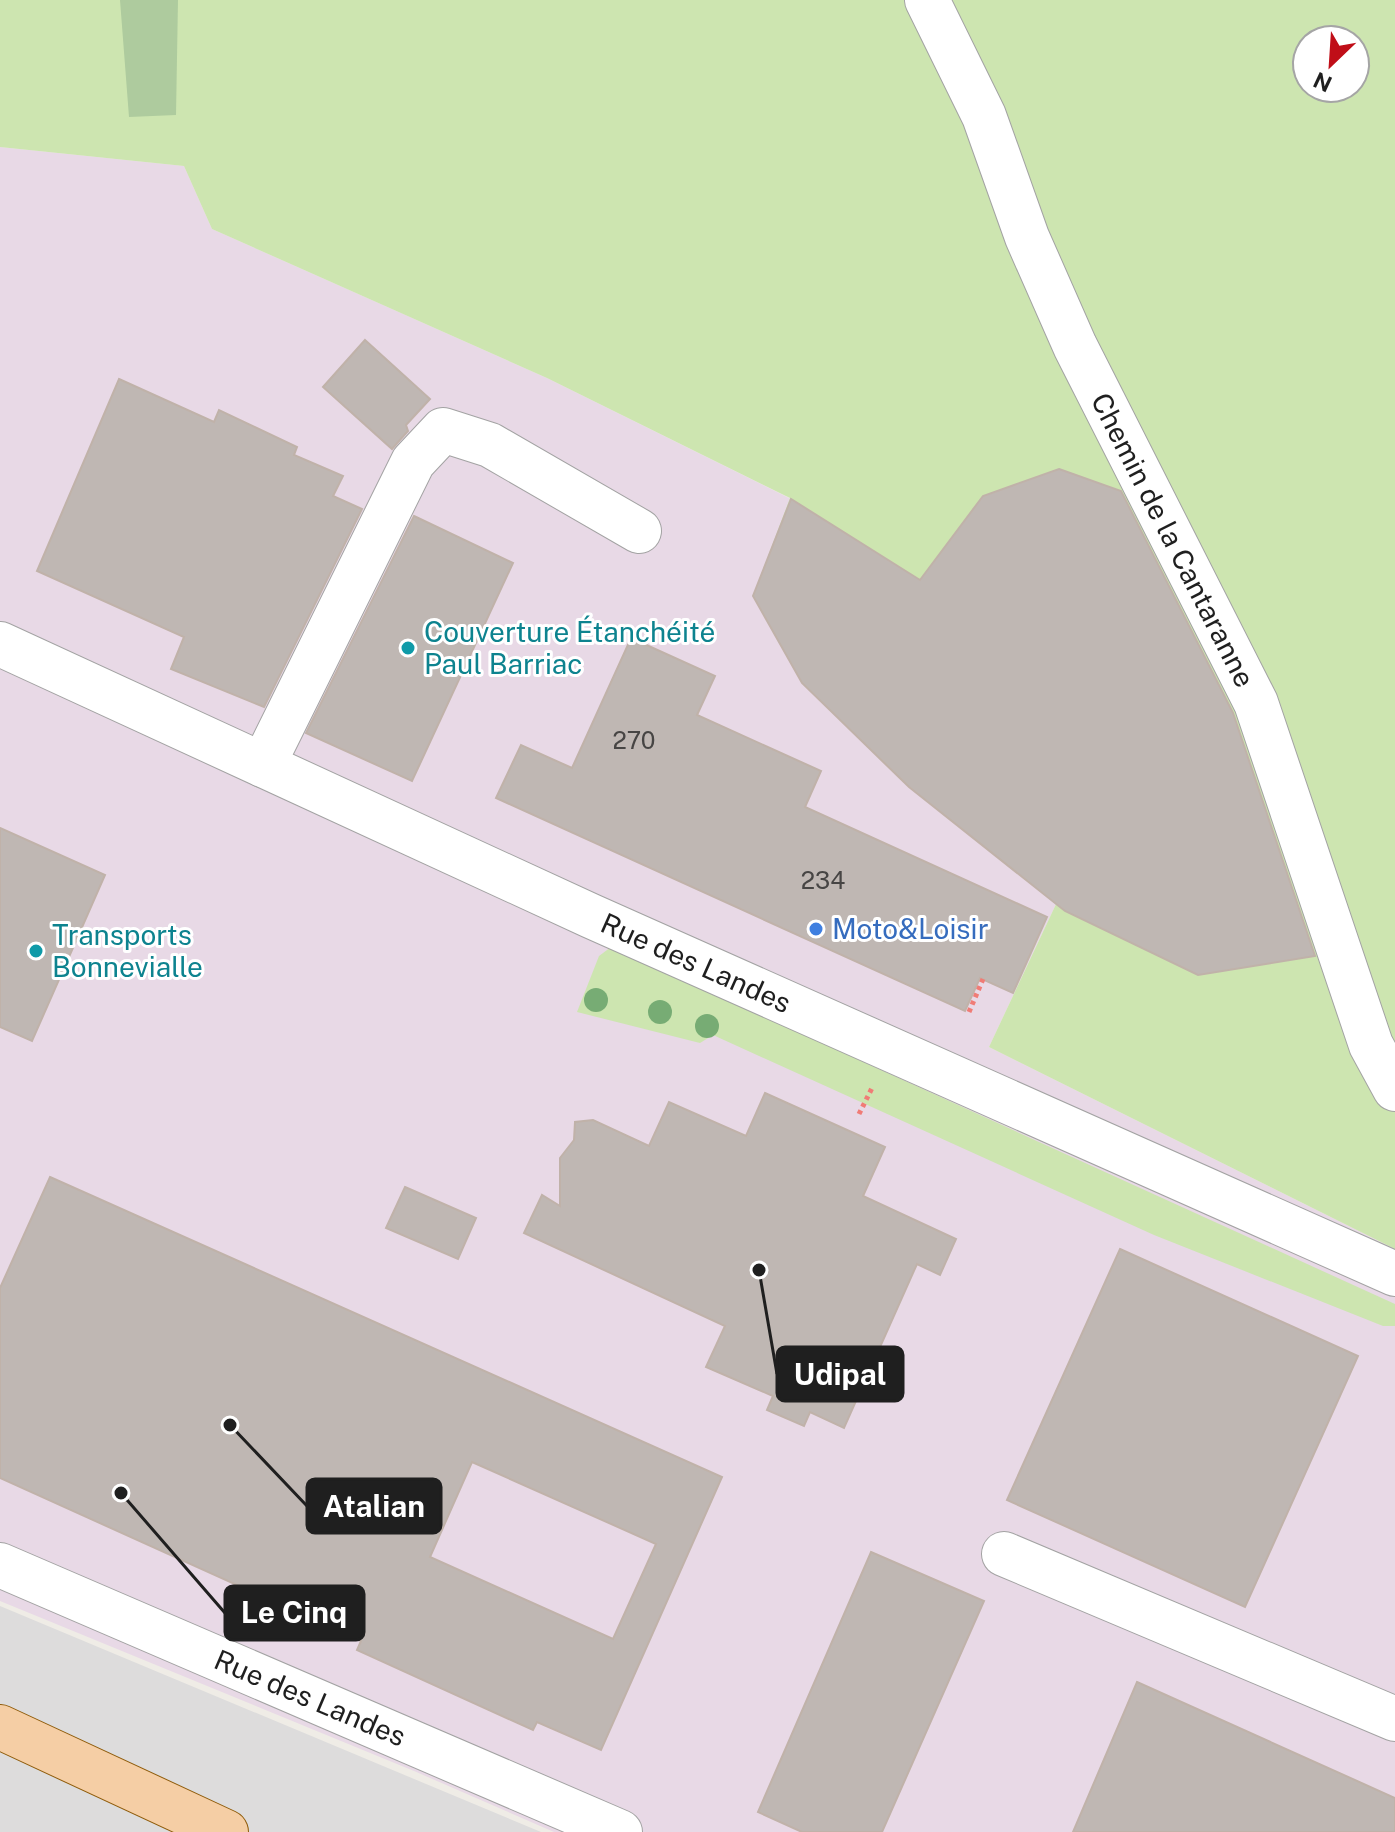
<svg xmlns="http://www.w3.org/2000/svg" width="1395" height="1832" font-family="'Public Sans',sans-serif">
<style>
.residential{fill:#dddcdc}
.industrial{fill:#e8d9e6}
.grass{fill:#cde5b0;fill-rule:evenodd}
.forest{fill:#aecb9e}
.building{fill:#bfb7b3;stroke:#c0b2a9;stroke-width:2;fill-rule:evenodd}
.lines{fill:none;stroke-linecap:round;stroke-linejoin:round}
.minor-casing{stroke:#a3a3a3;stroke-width:46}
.major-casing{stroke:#8f5c0b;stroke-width:46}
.path{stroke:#f07c76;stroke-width:5;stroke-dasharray:4 4;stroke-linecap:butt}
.minor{stroke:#fff;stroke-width:44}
.major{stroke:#f5cea5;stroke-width:44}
.tree{fill:#77ac74}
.culture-dot{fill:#0f9aa8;stroke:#fff;stroke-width:3}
.shop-dot{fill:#3f7fe0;stroke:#fff;stroke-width:3}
.labels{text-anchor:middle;stroke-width:6;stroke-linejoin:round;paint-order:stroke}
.number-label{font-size:24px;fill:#474544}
.street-label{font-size:28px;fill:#1f1f1f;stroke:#fff}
.culture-label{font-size:28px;fill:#0d838f;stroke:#fff;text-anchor:start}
.shop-label{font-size:28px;fill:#366cbe;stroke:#fff;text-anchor:start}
.leader{fill:none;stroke:#1f1f1f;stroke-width:3}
.callout-dot{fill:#1f1f1f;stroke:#fff;stroke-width:3}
.callout{fill:#1f1f1f;stroke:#1f1f1f;stroke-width:3}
.callout-label{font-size:30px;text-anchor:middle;font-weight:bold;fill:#fff}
</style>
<rect width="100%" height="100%" fill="#efece6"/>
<path class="residential" d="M 0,1606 L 541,1832 L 0,1832 Z"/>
<path class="industrial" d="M 0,147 L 184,166 L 212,229 L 547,378 L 791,499 L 753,596 L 1057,902 L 989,1047 L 1395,1249 L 1395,1832 L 554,1832 L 414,1771 L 0,1601 Z"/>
<g class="grass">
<path d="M 0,0 L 1395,0 L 1395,1249 L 989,1047 L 1057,902 L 909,787 L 802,683 L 753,596 L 790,498 L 547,378 L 212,229 L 184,166 L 0,147 ZM 1307,40 L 1355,40 L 1355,88 L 1307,88 Z"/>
<path d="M 611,947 L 1395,1304 L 1395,1326 L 1383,1326 L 1154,1235 L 713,1035 L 700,1043 L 577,1012 L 599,956 Z"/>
</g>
<path class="forest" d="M 120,0 L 178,0 L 176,115 L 129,117 Z"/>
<g class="building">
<path d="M 365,340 L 430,399 L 406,425 L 408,431 L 392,449 L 323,387 Z"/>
<path d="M 119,379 L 214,422 L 219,410 L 297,447 L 294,455 L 343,476 L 333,496 L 362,509 L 264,707 L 171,669 L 184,637 L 37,571 Z"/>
<path d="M 1059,469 L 1121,491 L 1233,713 L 1315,956 L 1198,975 L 1065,911 L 909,787 L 802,683 L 753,596 L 791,499 L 920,580 L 983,496 Z"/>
<path d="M 414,516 L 513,563 L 412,781 L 306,733 Z"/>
<path d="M 631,638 L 715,676 L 697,715 L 821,771 L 805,807 L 1047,917 L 1013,993 L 980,978 L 965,1011 L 496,798 L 521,745 L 572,768 Z"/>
<path d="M 0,828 L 105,875 L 32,1041 L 0,1027 Z"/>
<path d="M 765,1093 L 885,1147 L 863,1196 L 956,1239 L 940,1275 L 917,1264 L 844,1428 L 810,1412 L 804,1426 L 767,1410 L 773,1396 L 706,1367 L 725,1326 L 524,1233 L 542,1195 L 560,1206 L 560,1158 L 574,1140 L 575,1122 L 593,1120 L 649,1146 L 669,1102 L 746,1136 Z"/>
<path d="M 50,1177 L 722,1477 L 601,1750 L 537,1722 L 533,1730 L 357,1650 L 361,1641 L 0,1478 L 0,1288 ZM 472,1462 L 656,1544 L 613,1639 L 430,1557 Z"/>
<path d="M 405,1187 L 476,1218 L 458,1259 L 386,1228 Z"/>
<path d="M 1120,1249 L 1358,1356 L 1245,1607 L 1007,1500 Z"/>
<path d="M 871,1552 L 984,1601 L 882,1832 L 802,1832 L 758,1812 Z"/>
<path d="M 1137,1682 L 1395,1798 L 1395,1832 L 1073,1832 Z"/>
</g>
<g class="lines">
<g class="minor-casing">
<g id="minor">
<path d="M 927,0 L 984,116 L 1027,237 L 1075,346 L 1256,703 L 1371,1045 L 1395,1089"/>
<path d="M 0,644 L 591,916 L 1395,1274"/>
<path d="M 263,765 L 413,462 L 443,430 L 490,445 L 639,531"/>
<path d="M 1004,1554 L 1395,1719"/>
<path d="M 0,1565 L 620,1832"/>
</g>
</g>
<g class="major-casing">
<path id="major" d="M 0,1727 L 226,1832"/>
</g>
<g class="path">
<path d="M 969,1012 L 983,979"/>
<path d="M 859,1114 L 873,1086"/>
</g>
<use href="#minor" class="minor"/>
<use href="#major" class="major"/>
</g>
<g class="tree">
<circle cx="596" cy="1000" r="12"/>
<circle cx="660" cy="1012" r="12"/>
<circle cx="707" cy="1026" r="12"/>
</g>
<g class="culture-dot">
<circle cx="408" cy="648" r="8"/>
<circle cx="36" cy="951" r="8"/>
</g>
<circle class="shop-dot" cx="816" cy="929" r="8"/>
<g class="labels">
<g class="number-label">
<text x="634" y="749">270</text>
<text x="823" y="889">234</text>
</g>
<g class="street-label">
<text transform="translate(1173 540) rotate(63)" y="10">Chemin de la Cantaranne</text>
<text transform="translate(696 963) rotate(24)" y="10">Rue des Landes</text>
<text transform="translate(310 1698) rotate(23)" y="10">Rue des Landes</text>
</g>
<g class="culture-label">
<text x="424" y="642">Couverture Étanchéité<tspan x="424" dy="32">Paul Barriac</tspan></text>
<text x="52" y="945">Transports<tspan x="52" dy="32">Bonnevialle</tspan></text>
</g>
<g class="shop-label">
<text x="832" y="939">Moto&amp;Loisir</text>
</g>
</g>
<path class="leader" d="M759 1270L777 1374M230 1425L307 1506M121 1493L225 1613"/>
<g class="callout-dot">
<circle cx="759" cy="1270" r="8"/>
<circle cx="230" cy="1425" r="8"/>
<circle cx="121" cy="1493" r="8"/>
</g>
<g class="callout">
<rect x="777" y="1347" width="126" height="54" rx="8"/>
<rect x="307" y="1479" width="134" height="54" rx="8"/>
<rect x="225" y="1586" width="139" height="54" rx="8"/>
</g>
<g class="callout-label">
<text x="840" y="1385">Udipal</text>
<text x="374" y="1517">Atalian</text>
<text x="294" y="1623">Le Cinq</text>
</g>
<g transform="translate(1331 64) rotate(205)"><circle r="38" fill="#ffffff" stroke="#a5a5a5" stroke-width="2"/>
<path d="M0-6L14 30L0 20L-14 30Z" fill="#c00e18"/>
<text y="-12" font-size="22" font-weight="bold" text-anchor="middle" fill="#1f1f1f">N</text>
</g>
</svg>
